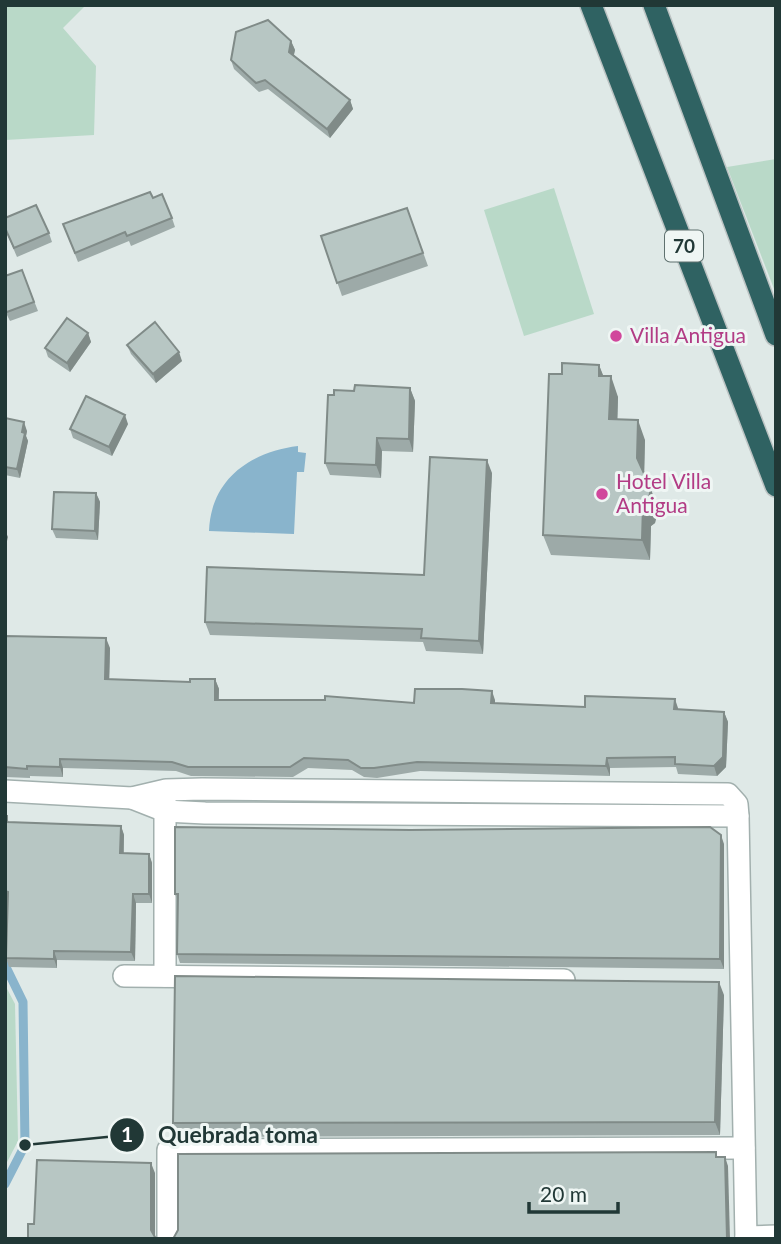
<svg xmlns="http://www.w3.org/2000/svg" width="781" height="1244" font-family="Lato,sans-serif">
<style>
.green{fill:#b9d9c8}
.water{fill:#89b4cc}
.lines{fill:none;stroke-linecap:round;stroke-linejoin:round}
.stream{stroke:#89b4cc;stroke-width:9}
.street-casing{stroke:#a2b0ae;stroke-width:24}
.highway-casing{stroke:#bcc3c3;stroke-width:24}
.street{stroke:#fff;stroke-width:21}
.highway{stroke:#2f6262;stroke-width:21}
.wall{fill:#9daaa8}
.shaded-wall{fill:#808b88}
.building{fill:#b7c6c3;stroke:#808b88;stroke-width:2}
.hotel-dot{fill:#d1479c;stroke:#eff6f4;stroke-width:2.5}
.labels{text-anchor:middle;stroke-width:6;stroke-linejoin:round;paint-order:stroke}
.shield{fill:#eff6f4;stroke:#5f716f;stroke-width:2}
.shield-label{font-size:19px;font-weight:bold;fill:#213836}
.hotel-label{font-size:21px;fill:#b23c85;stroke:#eff6f4;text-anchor:start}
.leader{fill:none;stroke:#213836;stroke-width:2.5}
.callout-dot{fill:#213836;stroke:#eff6f4;stroke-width:2.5}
.mark-label{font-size:21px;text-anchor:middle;font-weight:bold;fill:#fff}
.callout-label{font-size:23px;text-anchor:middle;font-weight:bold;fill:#213836;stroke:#eff6f4;stroke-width:6;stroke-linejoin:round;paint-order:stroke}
</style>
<rect width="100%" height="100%" fill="#dfe9e7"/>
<g class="green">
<path d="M 5,5 L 86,5 L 63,28 L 96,66 L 94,135 L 5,140 Z"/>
<path d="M 776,159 L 776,294 L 727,167 Z"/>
<path d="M 554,188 L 594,314 L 524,336 L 484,210 Z"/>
<path d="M 5,985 L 15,1004 L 18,1141 L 5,1166 Z"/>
</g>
<path class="water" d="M 298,446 L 298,452 L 306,453 L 304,472 L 297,472 L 294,534 L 209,531 C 211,479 250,452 298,446 Z"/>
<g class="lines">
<path class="stream" d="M 5,965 L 23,1002 L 25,1145 L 5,1184"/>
<g class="street-casing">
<g id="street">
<path d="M 5,791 L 132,798 L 166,790 L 202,789 L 728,794 L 737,804 L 738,816 L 746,1239"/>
<path d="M 132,798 L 165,811 L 205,813 L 738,816"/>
<path d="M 124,976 L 564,980"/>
<path d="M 165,976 L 165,799"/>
<path d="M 746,1237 L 776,1236"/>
<path d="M 168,1239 L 168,1150 L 744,1148"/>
</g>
</g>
<g class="highway-casing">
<g id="highway">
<path d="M 591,5 L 776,486"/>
<path d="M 654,5 L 776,335"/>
</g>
</g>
<use href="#street" class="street"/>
<use href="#highway" class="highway"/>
</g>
<g class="wall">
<path d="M 291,41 L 295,50 L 294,55 L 350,100 L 353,109 L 330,138 L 268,89 L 259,92 L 234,69 L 231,60 Z"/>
<path d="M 153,198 L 172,218 L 175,227 L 131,246 L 129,241 L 78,262 L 63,224 Z"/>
<path d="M 407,208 L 428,266 L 342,296 L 321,236 Z"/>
<path d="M 5,218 L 49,233 L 52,242 L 17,257 L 5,229 Z"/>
<path d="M 22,270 L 38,311 L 10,321 L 7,315 L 5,316 L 5,276 Z"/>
<path d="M 88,333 L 91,342 L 70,372 L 48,357 L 45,348 Z"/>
<path d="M 127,345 L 182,361 L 156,383 L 131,354 Z"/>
<path d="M 599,365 L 603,376 L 618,397 L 617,419 L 645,440 L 644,475 L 658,510 L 655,523 L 651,526 L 650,560 L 551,555 L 543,535 L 562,374 Z"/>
<path d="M 410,388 L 415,401 L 413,452 L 382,451 L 381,478 L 330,475 L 325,463 L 334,395 L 354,391 Z"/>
<path d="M 5,418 L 27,431 L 26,436 L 28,441 L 20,478 L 5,475 Z"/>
<path d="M 128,424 L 112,456 L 73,438 L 70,429 Z"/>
<path d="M 492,473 L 483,654 L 426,651 L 423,642 L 210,635 L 205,622 L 424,575 Z"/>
<path d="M 96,493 L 100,502 L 98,540 L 56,538 L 52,529 Z"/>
<path d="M 5,636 L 110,648 L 109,679 L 190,682 L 215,679 L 219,689 L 219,700 L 414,703 L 495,700 L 495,704 L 585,707 L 678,708 L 678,710 L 724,712 L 728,722 L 726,767 L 717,776 L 678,774 L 676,767 L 610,768 L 610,776 L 420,771 L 377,778 L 364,777 L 352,770 L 308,768 L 293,777 L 191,776 L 176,771 L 63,768 L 63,777 L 30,776 L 30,778 L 5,777 Z"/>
<path d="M 5,816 L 9,822 L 121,826 L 124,835 L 124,853 L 149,854 L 152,863 L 152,903 L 136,903 L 135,961 L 57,960 L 57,968 L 9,967 L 6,958 L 8,900 L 5,900 Z"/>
<path d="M 724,844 L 724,969 L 180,963 L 177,954 L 178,902 L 175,894 Z"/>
<path d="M 724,995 L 720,1135 L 178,1137 L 173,1123 Z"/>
</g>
<g class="shaded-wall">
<path d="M 291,41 L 295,50 L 292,61 L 289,52 Z"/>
<path d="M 350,100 L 353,109 L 330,138 L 327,129 Z"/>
<path d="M 88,333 L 91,342 L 70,372 L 67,363 Z"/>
<path d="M 179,352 L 182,361 L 156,383 L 153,374 Z"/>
<path d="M 599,365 L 607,385 L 599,376 Z"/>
<path d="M 611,376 L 618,397 L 617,439 L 609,419 Z"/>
<path d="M 410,388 L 415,401 L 413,452 L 409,439 Z"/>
<path d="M 125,415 L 128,424 L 112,456 L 109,447 Z"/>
<path d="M 638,420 L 645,440 L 644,479 L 637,458 Z"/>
<path d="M 24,422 L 27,431 L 26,436 L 28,441 L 20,478 L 17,469 Z"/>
<path d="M 377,438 L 382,451 L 381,478 L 376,465 Z"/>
<path d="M 487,460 L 492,473 L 483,654 L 479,641 Z"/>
<path d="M 651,489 L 658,510 L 655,523 L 651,526 L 650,560 L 642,540 L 643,505 Z"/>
<path d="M 96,493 L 100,502 L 98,540 L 95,531 Z"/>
<path d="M 5,530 L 8,537 L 5,549 Z"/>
<path d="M 106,638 L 110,648 L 109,689 L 105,679 Z"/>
<path d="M 215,679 L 219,689 L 218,709 L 215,700 Z"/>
<path d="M 492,691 L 495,700 L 495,713 L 491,703 Z"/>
<path d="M 675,699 L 678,708 L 678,719 L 674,709 Z"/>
<path d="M 724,712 L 728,722 L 726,767 L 717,776 L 714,766 Z"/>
<path d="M 607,758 L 610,768 L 610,776 L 606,766 Z"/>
<path d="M 60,759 L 63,768 L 63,777 L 60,767 Z"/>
<path d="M 121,826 L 124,835 L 123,862 L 120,853 Z"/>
<path d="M 721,835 L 724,844 L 724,969 L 720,959 Z"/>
<path d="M 149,854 L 152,863 L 152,903 L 149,894 Z"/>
<path d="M 133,894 L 136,903 L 135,961 L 131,952 Z"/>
<path d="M 54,951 L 57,960 L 57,968 L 54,959 Z"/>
<path d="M 719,982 L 724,995 L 720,1135 L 715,1122 Z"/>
<path d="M 725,1157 L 728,1166 L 730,1239 L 727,1239 Z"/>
<path d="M 151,1163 L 155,1173 L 155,1239 L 151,1230 Z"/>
</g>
<g class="building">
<path d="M 268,20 L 291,41 L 289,52 L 350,100 L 327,129 L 265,80 L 256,83 L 231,60 L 236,32 Z"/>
<path d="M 150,192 L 153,198 L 162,194 L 172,218 L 127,236 L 125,232 L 75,253 L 63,224 Z"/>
<path d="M 36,205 L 49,233 L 14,248 L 5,228 L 5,218 Z"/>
<path d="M 407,208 L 423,253 L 337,283 L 321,236 Z"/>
<path d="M 22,270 L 34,302 L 7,312 L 5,309 L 5,276 Z"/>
<path d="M 67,318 L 88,333 L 67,363 L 45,348 Z"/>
<path d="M 155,322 L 179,352 L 153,374 L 127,345 Z"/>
<path d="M 562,363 L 599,365 L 599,376 L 611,376 L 609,419 L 638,420 L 637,458 L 651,489 L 648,502 L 643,505 L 642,540 L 543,535 L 549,374 L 562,374 Z"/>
<path d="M 355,385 L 410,388 L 409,439 L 377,438 L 376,465 L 325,463 L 328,395 L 334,395 L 334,390 L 354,391 Z"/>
<path d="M 86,396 L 125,415 L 109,447 L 70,429 Z"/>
<path d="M 5,418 L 24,422 L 22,432 L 25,433 L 17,469 L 5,467 Z"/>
<path d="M 430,457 L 487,460 L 479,641 L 421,638 L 422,629 L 205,622 L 207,567 L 424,575 Z"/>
<path d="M 54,492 L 96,493 L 95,531 L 52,529 Z"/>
<path d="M 5,636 L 106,638 L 105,679 L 190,682 L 190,679 L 215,679 L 215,700 L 325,700 L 325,696 L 414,703 L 415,689 L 462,689 L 492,691 L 491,703 L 585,707 L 585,696 L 675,699 L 674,709 L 724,712 L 723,757 L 714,766 L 675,764 L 675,757 L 607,758 L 606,766 L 417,762 L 374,768 L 361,768 L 348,760 L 304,758 L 290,767 L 188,767 L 172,762 L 60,759 L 60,767 L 27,766 L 27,769 L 5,767 Z"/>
<path d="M 5,816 L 7,816 L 7,822 L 121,826 L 120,853 L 149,854 L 149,894 L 133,894 L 131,952 L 54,951 L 54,959 L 6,958 L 8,892 L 5,891 Z"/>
<path d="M 175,827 L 410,830 L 710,827 L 721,835 L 720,959 L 177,954 L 178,894 L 175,894 Z"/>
<path d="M 175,976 L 719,982 L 715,1122 L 173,1123 Z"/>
<path d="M 716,1152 L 716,1157 L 725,1157 L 727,1239 L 173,1239 L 178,1230 L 178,1154 Z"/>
<path d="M 37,1160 L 151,1163 L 151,1230 L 156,1239 L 28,1239 L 28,1224 L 34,1224 Z"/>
</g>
<g class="hotel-dot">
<circle cx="616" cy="336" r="7"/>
<circle cx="602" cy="494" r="7"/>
</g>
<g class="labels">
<rect class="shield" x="665" y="230.5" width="38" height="31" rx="5"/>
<g class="shield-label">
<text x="684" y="253">70</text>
</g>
<g class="hotel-label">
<text x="630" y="343">Villa Antigua</text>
<text x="616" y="489">Hotel Villa<tspan x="616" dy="24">Antigua</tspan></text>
</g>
</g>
<path class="leader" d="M25 1145L127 1135"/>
<g class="callout-dot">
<circle cx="25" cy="1145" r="7"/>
<circle cx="127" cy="1135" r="18"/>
</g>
<g class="mark-label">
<text x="127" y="1142">1</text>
</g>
<g class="callout-label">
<text x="238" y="1143">Quebrada toma</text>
</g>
<rect width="781" height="1244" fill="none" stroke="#213836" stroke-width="14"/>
<path d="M529 1202v10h89v-10" fill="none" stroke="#213836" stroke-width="3.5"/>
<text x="540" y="1202" font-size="21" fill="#213836" stroke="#eff6f4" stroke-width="5" paint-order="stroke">20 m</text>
</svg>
